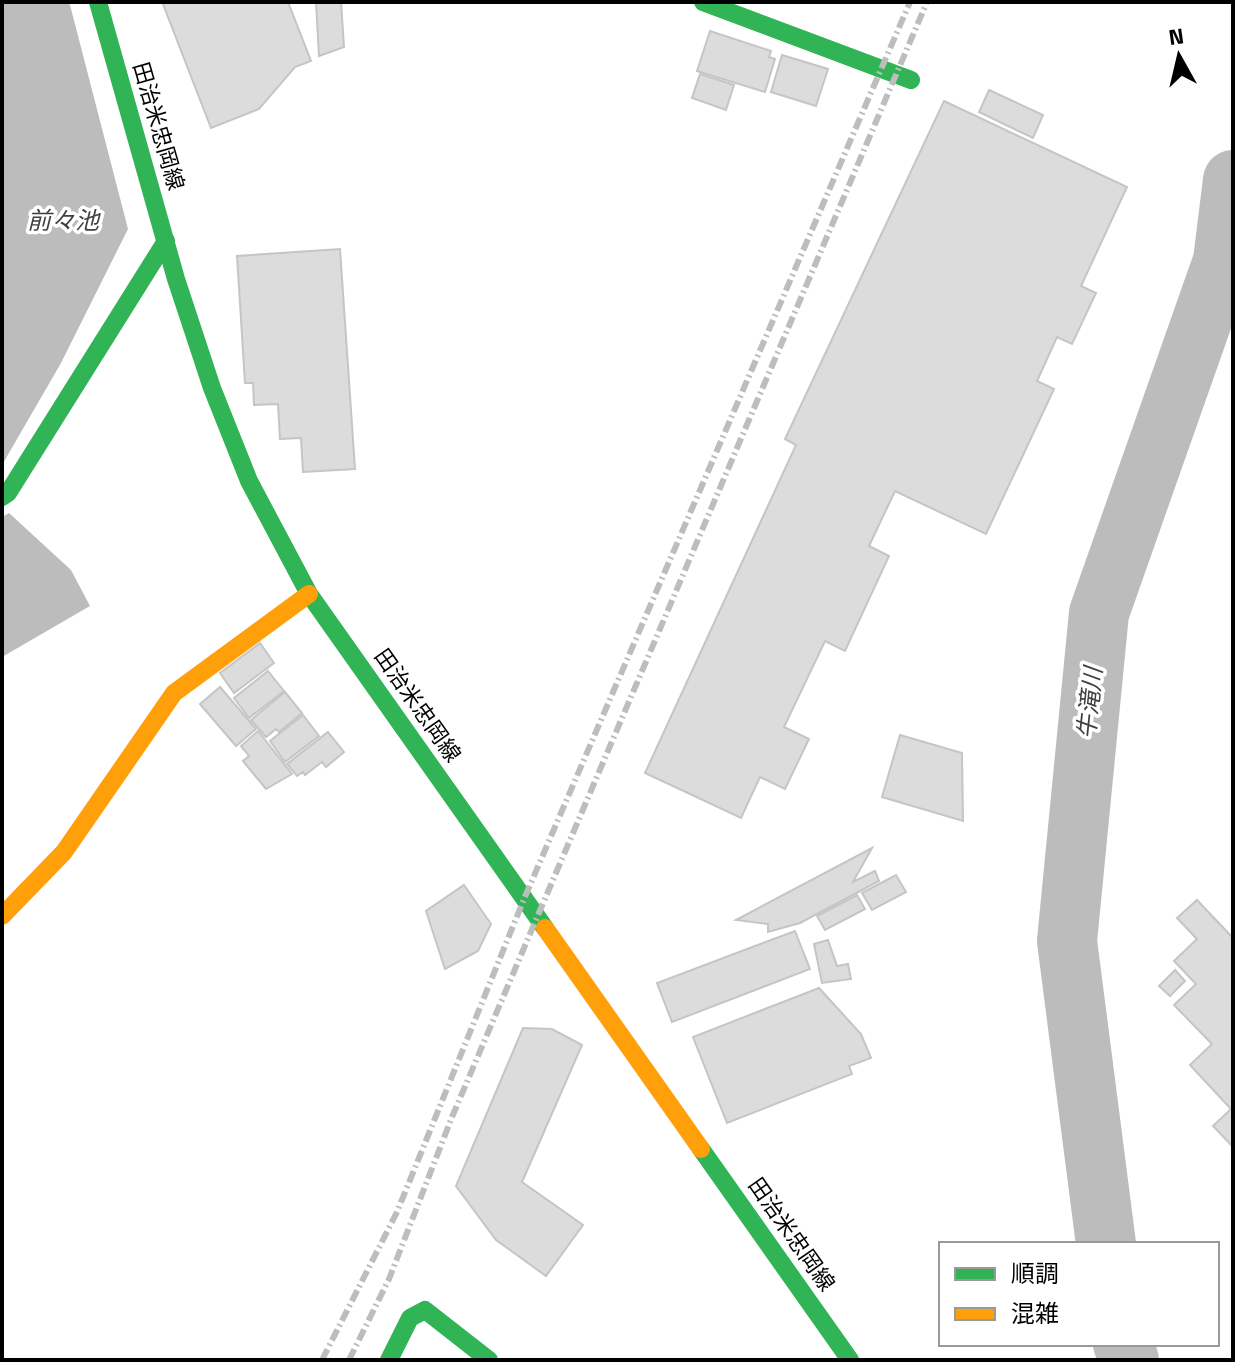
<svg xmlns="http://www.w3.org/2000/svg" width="1235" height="1362" font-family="'Titillium Web','Noto Sans JP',sans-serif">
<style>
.water{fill:#bcbcbc}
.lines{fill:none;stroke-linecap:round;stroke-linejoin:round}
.river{stroke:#bcbcbc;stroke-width:60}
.building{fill:#dcdcdc;stroke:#c5c5c5;stroke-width:2}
.fast{stroke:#30b455;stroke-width:18}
.slow{stroke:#ff9f0a;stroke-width:18}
.rail{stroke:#bdbdbd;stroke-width:6;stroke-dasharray:12 4 2 4;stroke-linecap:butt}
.labels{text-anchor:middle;stroke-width:7;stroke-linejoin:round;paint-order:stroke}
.street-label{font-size:22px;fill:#000;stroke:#fff}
.water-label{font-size:24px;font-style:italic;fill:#404040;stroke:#fff}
</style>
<rect width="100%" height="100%" fill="#fff"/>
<g class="water">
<path d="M 2,2 L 68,2 L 70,5 L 128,229 L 61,363 L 2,465 Z"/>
<path d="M 9,513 L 71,570 L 90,606 L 2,657 L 2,517 Z"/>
</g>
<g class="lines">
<g class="river">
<path d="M 1106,1244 L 1067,941 L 1099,613 L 1223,261 L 1233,180"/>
<path d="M 1123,1344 L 1129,1360"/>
</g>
</g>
<g class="building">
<path d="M 169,2 L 288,2 L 311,61 L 295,67 L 259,109 L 211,128 L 163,4 Z"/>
<path d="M 316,2 L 341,2 L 344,47 L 319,56 Z"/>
<path d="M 710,31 L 771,51 L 769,57 L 775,59 L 765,92 L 697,71 Z"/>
<path d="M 782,55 L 828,69 L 816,106 L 771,92 Z"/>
<path d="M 700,74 L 734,85 L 726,110 L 692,98 Z"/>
<path d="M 989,90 L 1043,115 L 1033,138 L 979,112 Z"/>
<path d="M 944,101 L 1127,187 L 1081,286 L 1096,293 L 1072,344 L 1057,337 L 1037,381 L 1054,389 L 986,534 L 895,491 L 869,546 L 889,556 L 845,651 L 825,641 L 784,727 L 809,739 L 785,789 L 760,777 L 741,818 L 645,773 L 796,445 L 785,439 Z"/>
<path d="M 340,249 L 355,469 L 303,472 L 301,438 L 280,439 L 278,404 L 254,405 L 253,383 L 245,383 L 237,256 Z"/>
<path d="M 260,643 L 274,663 L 234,693 L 220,673 Z"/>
<path d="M 268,671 L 284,691 L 249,718 L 234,698 Z"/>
<path d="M 220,687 L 256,729 L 236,746 L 200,704 Z"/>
<path d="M 285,692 L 302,713 L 279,732 L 276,729 L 266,737 L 251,720 Z"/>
<path d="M 303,715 L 319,736 L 285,762 L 270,741 Z"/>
<path d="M 258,731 L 292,774 L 266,789 L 243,761 L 249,756 L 241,746 Z"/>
<path d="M 328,732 L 344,752 L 326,767 L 322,762 L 305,775 L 303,772 L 297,776 L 287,764 Z"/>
<path d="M 900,735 L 962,753 L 963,821 L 882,797 Z"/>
<path d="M 872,848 L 853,882 L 875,871 L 879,881 L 800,923 L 768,932 L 768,924 L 736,920 Z"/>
<path d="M 896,875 L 906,892 L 872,910 L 862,893 Z"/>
<path d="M 464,885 L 491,924 L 478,951 L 445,969 L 426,911 Z"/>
<path d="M 857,895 L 865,909 L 825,930 L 817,916 Z"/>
<path d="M 1197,900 L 1233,938 L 1233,1147 L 1213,1126 L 1231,1109 L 1190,1065 L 1212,1044 L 1174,1005 L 1196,984 L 1174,961 L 1197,939 L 1177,918 Z"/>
<path d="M 795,931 L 810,969 L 672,1022 L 657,983 Z"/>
<path d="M 828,940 L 837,966 L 848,964 L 851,979 L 822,983 L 814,944 Z"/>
<path d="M 1175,970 L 1185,981 L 1170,996 L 1159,986 Z"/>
<path d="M 819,988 L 861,1034 L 871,1058 L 849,1066 L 852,1074 L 727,1123 L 693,1037 Z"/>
<path d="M 523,1028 L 552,1029 L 582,1045 L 522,1182 L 583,1225 L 546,1276 L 496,1240 L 456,1186 Z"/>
</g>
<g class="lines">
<g class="fast">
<path d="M 98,2 L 176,279 L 212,388 L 249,481 L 309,594 L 545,928"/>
<path d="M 703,2 L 911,80"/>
<path d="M 2,497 L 8,493 L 166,241"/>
<path d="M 701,1149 L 850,1360"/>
<path d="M 389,1360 L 410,1318 L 425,1310 L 489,1360"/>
</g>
<g class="slow">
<path d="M 2,916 L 64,852 L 174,693 L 309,594"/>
<path d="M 545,928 L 701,1149"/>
</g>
<g class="rail">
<path d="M 322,1360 L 397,1212 L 524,899 L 910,2"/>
<path d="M 349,1360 L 389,1279 L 452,1117 L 927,2"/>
</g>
</g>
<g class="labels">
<g class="street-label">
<text transform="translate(159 126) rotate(74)" y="8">田治米忠岡線</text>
<text transform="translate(418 705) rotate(55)" y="8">田治米忠岡線</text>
<text transform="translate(792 1234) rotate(55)" y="8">田治米忠岡線</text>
</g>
<g class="water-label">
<text x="63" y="229">前々池</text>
<text transform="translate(1090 703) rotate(-84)" y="8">牛滝川</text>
</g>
</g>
<rect width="1235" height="1362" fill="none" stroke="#000000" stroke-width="8"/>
<rect x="939" y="1242" width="280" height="104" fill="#ffffff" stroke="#999999" stroke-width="2"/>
<rect x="955" y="1268" width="40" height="12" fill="#30b455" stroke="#999999" stroke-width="2"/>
<text x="1011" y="1282" font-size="24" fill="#000000">順調</text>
<rect x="955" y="1308" width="40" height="12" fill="#ff9f0a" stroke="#999999" stroke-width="2"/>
<text x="1011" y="1322" font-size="24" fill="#000000">混雑</text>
<g transform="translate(1179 56) rotate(352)" stroke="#ffffff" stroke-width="6" paint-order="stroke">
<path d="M0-6L14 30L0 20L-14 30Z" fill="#000000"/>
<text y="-12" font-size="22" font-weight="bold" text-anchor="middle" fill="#000000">N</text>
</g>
</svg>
